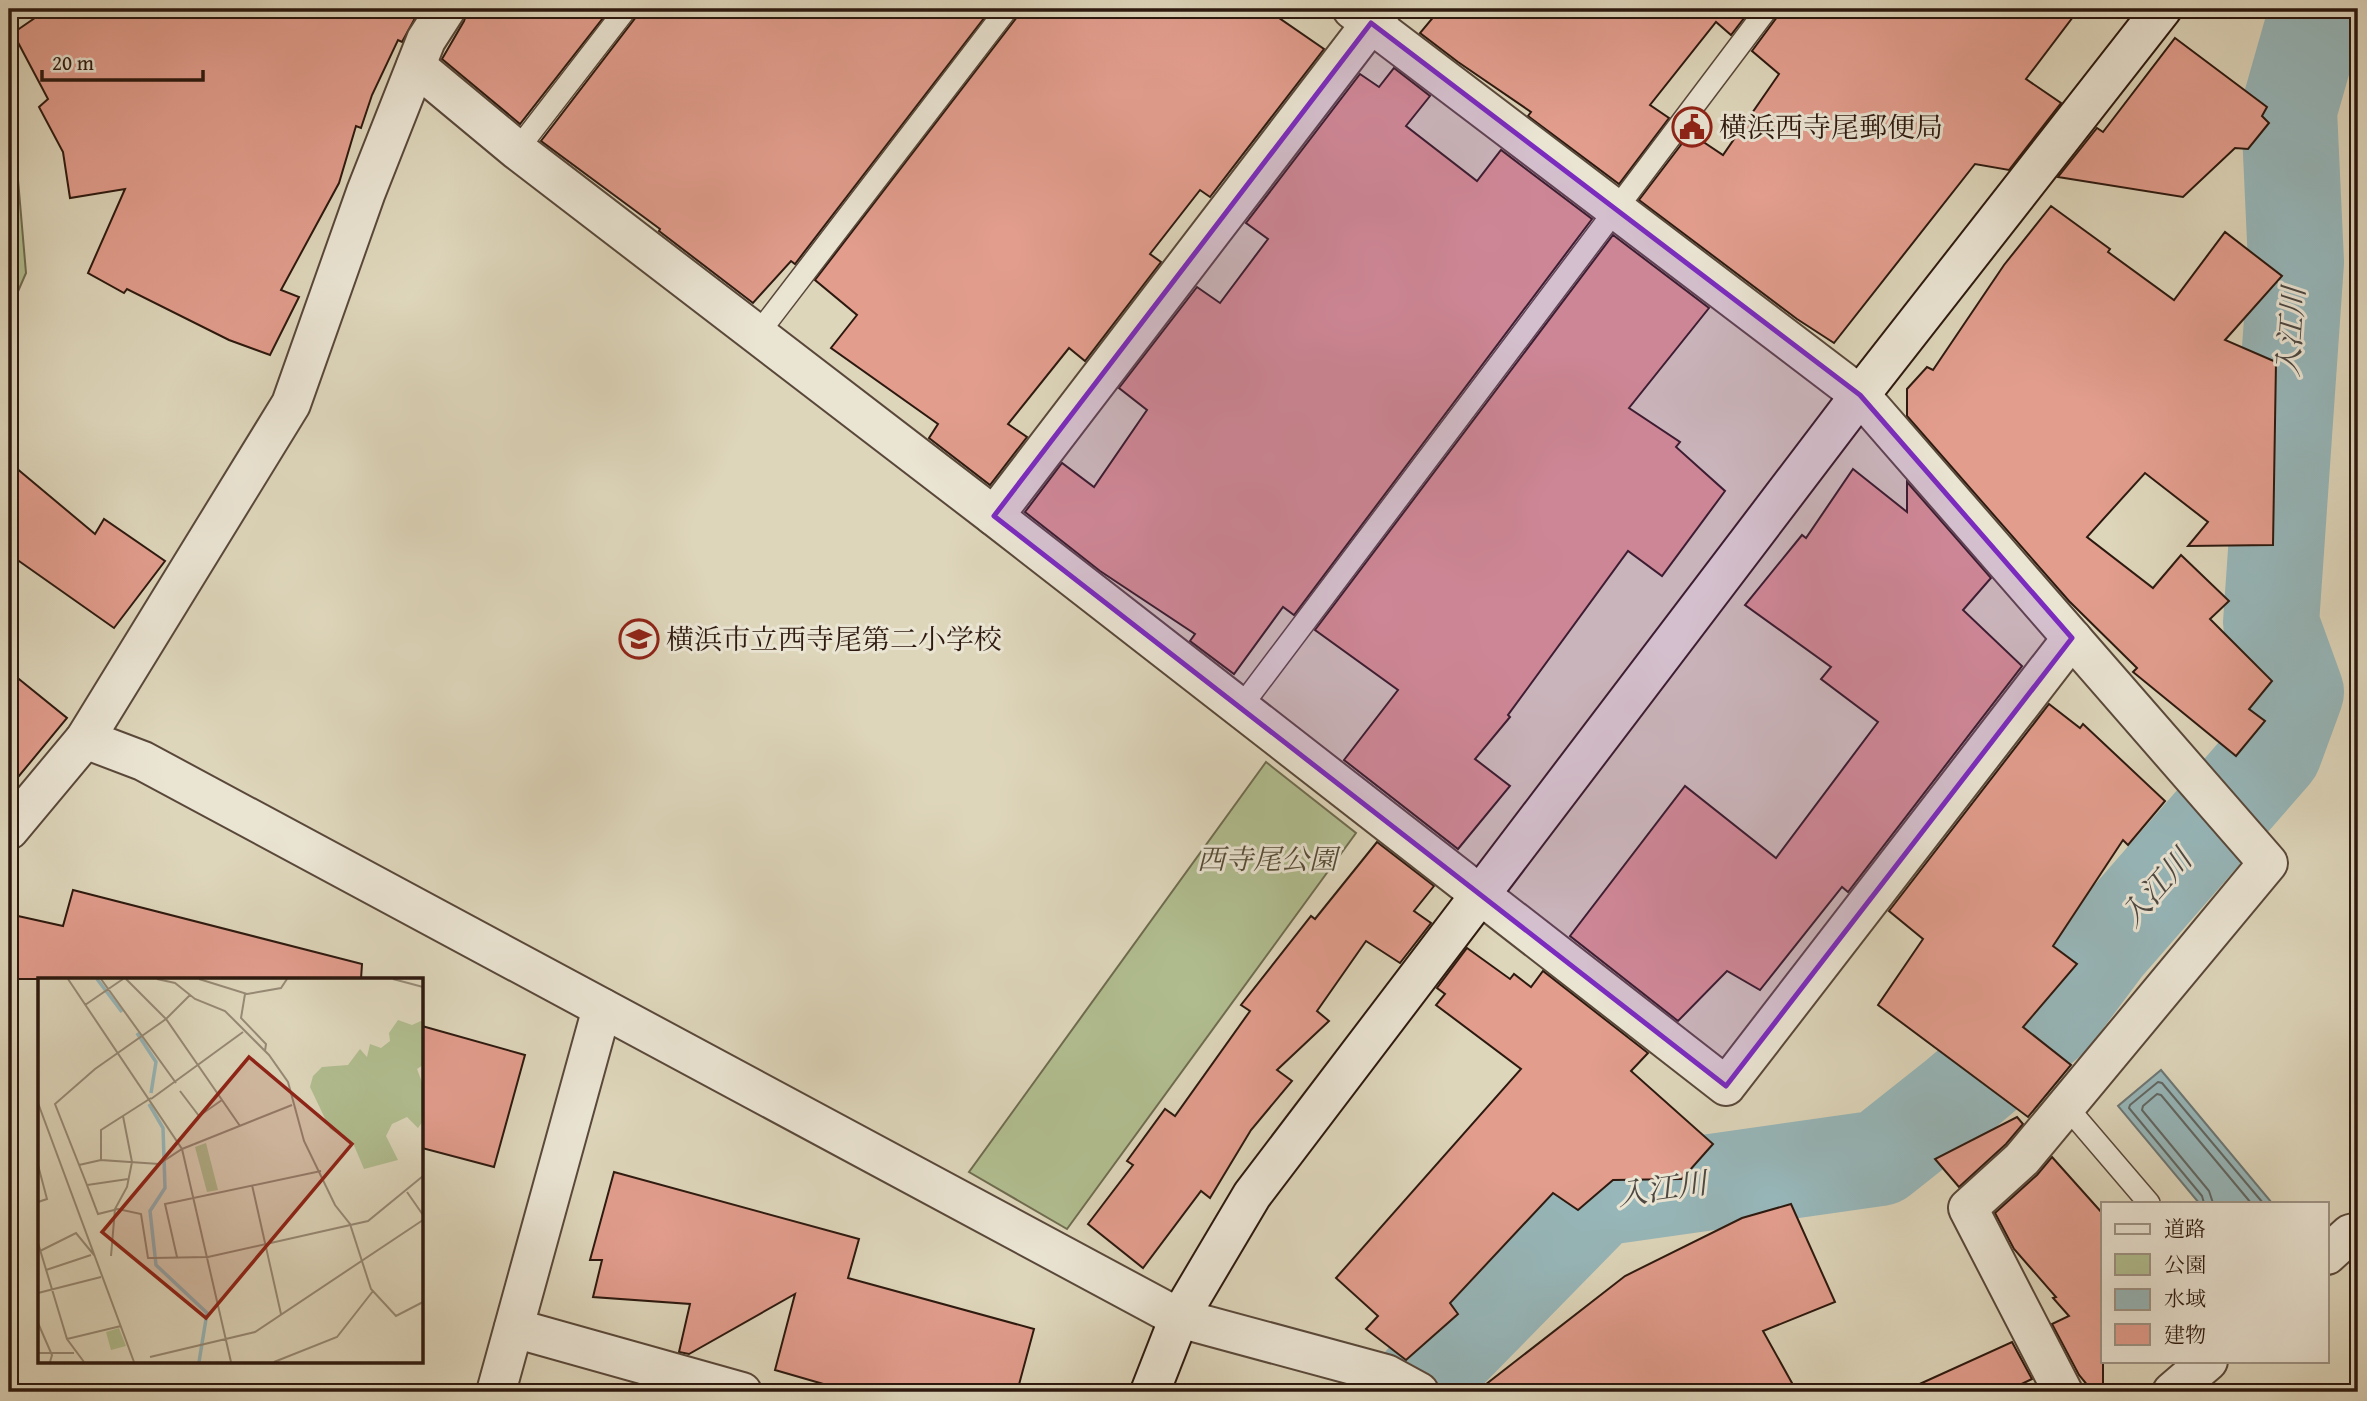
<svg xmlns="http://www.w3.org/2000/svg" width="2367" height="1401" font-family="'Gentium Book Plus','Noto Serif JP',serif">
<style>
.green{fill:#b1be90;stroke:#6f6c50;stroke-width:2}
.water{fill:#97b7ba;stroke:#6d7876;stroke-width:2}
.lines{fill:none;stroke-linecap:round;stroke-linejoin:round}
.shore{stroke:#626864;stroke-width:2}
.river{stroke:#97b7ba;stroke-width:96}
.building{fill:#e29d8d;stroke:#2d190f;stroke-width:2}
.lane-casing{stroke:#59483a;stroke-width:24}
.street-casing{stroke:#59483a;stroke-width:42}
.secondary-casing{stroke:#2d190f;stroke-width:42}
.lane{stroke:#eae4d3;stroke-width:21}
.street{stroke:#eae4d3;stroke-width:38}
.secondary{stroke:#eae4d3;stroke-width:38}
.marked{fill:#7b2cbf;fill-opacity:0.2;stroke:#7b2cbf;stroke-width:5;stroke-linejoin:round}
.labels{text-anchor:middle;stroke-width:6;stroke-linejoin:round;paint-order:stroke}
.poi-label{font-size:28px;fill:#2d190f;stroke:#eae4d3;text-anchor:start}
.park-label{font-size:28px;font-style:italic;fill:#554b36;stroke:#eae4d3}
.water-label{font-size:30px;font-style:italic;fill:#4d4842;stroke:#eae4d3}
.inset-river{fill:none;stroke:#97b7ba;stroke-width:3.5}
.inset-road{fill:none;stroke:#978a76;stroke-width:2}
.view{fill:#8f2418;fill-opacity:0.15;stroke:#8f2418;stroke-width:3.5}
.inset-edge{fill:none;stroke:#2d190f;stroke-width:3.5}
</style>
<rect width="100%" height="100%" fill="#ded6bb"/>
<filter id="stains"><feTurbulence type="fractalNoise" baseFrequency=".00286" numOctaves="4"/><feColorMatrix values="0 0 0 0 .2 0 0 0 0 .09 0 0 0 0 .02 0 0 0 .5 -.17"/></filter>
<radialGradient id="worn" r=".72"><stop offset=".6" stop-color="#630" stop-opacity="0"/><stop offset="1" stop-color="#630" stop-opacity=".3"/></radialGradient>
<g class="green">
<path d="M 9,75 L 26,273 L 9,312 Z"/>
<path d="M 1266,762 L 1356,833 L 1067,1229 L 969,1172 Z"/>
</g>
<path class="water" d="M 2161,1070 L 2272,1203 L 2199,1203 L 2118,1106 Z"/>
<g class="lines">
<g class="shore">
<path d="M 2204,1203 L 2202,1196 L 2129,1108 L 2130,1105 L 2158,1082 L 2162,1083 L 2263,1203"/>
<path d="M 2213,1203 L 2209,1191 L 2142,1110 L 2143,1106 L 2157,1094 L 2161,1095 L 2251,1203"/>
</g>
<path class="river" d="M 1414,1392 L 1448,1352 L 1599,1198 L 1880,1158 L 1957,1097 L 2051,1018 L 2104,947 L 2274,752 L 2296,692 L 2271,623 L 2296,262 L 2289,110 L 2315,19 L 2325,9"/>
</g>
<g class="building">
<path d="M 48,9 L 420,9 L 402,42 L 398,40 L 372,95 L 361,128 L 356,126 L 339,183 L 281,290 L 299,297 L 270,355 L 229,340 L 127,289 L 124,293 L 88,273 L 125,189 L 70,198 L 63,152 L 39,107 L 48,99 L 13,33 Z"/>
<path d="M 468,9 L 610,9 L 520,124 L 442,59 L 464,21 Z"/>
<path d="M 639,9 L 991,9 L 795,264 L 791,261 L 753,303 L 659,231 L 660,229 L 541,141 L 636,17 Z"/>
<path d="M 1020,9 L 1266,9 L 1324,49 L 1210,197 L 1200,190 L 1150,254 L 1161,262 L 1085,361 L 1069,348 L 1008,424 L 1027,437 L 990,485 L 929,438 L 938,424 L 831,348 L 857,315 L 815,280 L 1017,17 Z"/>
<path d="M 1440,9 L 1751,9 L 1731,35 L 1716,22 L 1650,105 L 1669,118 L 1619,184 L 1528,116 L 1531,112 L 1458,62 L 1420,33 Z"/>
<path d="M 1780,9 L 2079,9 L 2026,79 L 2061,103 L 2009,170 L 1975,164 L 1834,343 L 1797,319 L 1639,200 L 1690,133 L 1723,155 L 1779,74 L 1752,51 L 1777,17 Z"/>
<path d="M 2175,38 L 2267,107 L 2262,116 L 2269,123 L 2248,149 L 2235,148 L 2183,197 L 2058,177 L 2097,128 L 2103,132 Z"/>
<path d="M 1394,68 L 1430,96 L 1406,126 L 1477,181 L 1501,150 L 1592,219 L 1294,615 L 1283,607 L 1234,674 L 1190,641 L 1195,634 L 1100,571 L 1025,512 L 1062,463 L 1094,487 L 1147,410 L 1119,388 L 1197,287 L 1220,303 L 1268,239 L 1246,223 L 1360,74 L 1379,87 Z"/>
<path d="M 2051,206 L 2110,249 L 2108,252 L 2174,300 L 2225,232 L 2282,276 L 2225,340 L 2276,362 L 2273,545 L 2188,546 L 2208,522 L 2145,473 L 2087,537 L 2153,588 L 2181,555 L 2229,601 L 2210,619 L 2272,681 L 2249,709 L 2265,721 L 2236,756 L 2133,672 L 2137,668 L 2069,601 L 1907,416 L 1907,389 L 1927,367 L 1933,370 L 2004,265 Z"/>
<path d="M 1613,235 L 1709,308 L 1629,408 L 1680,442 L 1676,447 L 1725,491 L 1662,576 L 1628,551 L 1508,715 L 1510,717 L 1475,759 L 1510,786 L 1458,849 L 1344,760 L 1398,690 L 1315,630 Z"/>
<path d="M 9,462 L 95,534 L 104,519 L 165,561 L 114,628 L 9,554 Z"/>
<path d="M 1853,469 L 1907,512 L 1907,482 L 1991,578 L 1963,610 L 2022,666 L 1848,892 L 1842,887 L 1760,990 L 1727,971 L 1678,1021 L 1570,936 L 1685,786 L 1776,858 L 1878,722 L 1821,679 L 1831,667 L 1745,605 L 1802,535 L 1806,538 Z"/>
<path d="M 9,671 L 67,718 L 9,788 Z"/>
<path d="M 2049,704 L 2080,728 L 2083,724 L 2165,801 L 2128,845 L 2123,840 L 2053,946 L 2077,964 L 2023,1027 L 2071,1065 L 2028,1117 L 1878,1005 L 1923,939 L 1889,911 Z"/>
<path d="M 1377,842 L 1434,886 L 1414,911 L 1431,923 L 1400,963 L 1366,941 L 1317,1011 L 1329,1021 L 1277,1070 L 1292,1081 L 1251,1130 L 1210,1198 L 1201,1191 L 1143,1268 L 1088,1224 L 1133,1165 L 1127,1161 L 1165,1109 L 1175,1116 L 1250,1011 L 1241,1005 L 1311,916 L 1315,919 Z"/>
<path d="M 73,890 L 362,964 L 361,979 L 9,979 L 9,914 L 63,926 Z"/>
<path d="M 1467,948 L 1510,979 L 1514,974 L 1531,987 L 1543,971 L 1648,1053 L 1631,1071 L 1713,1144 L 1682,1179 L 1613,1180 L 1578,1210 L 1553,1193 L 1450,1303 L 1458,1314 L 1406,1360 L 1366,1329 L 1378,1316 L 1336,1278 L 1521,1069 L 1436,1005 L 1445,994 L 1437,988 Z"/>
<path d="M 422,1026 L 525,1055 L 494,1167 L 422,1148 Z"/>
<path d="M 2017,1117 L 2023,1124 L 2006,1144 L 1959,1187 L 1935,1159 Z"/>
<path d="M 2052,1157 L 2103,1214 L 2103,1392 L 2093,1392 L 2079,1375 L 2052,1324 L 2069,1316 L 2053,1298 L 2056,1297 L 2014,1249 L 1995,1213 L 2037,1175 Z"/>
<path d="M 614,1172 L 859,1239 L 848,1278 L 1034,1329 L 1017,1392 L 851,1392 L 775,1370 L 795,1294 L 689,1354 L 679,1352 L 690,1304 L 593,1297 L 602,1260 L 590,1260 Z"/>
<path d="M 1791,1204 L 1835,1302 L 1763,1331 L 1797,1392 L 1476,1392 L 1625,1276 L 1742,1218 Z"/>
<path d="M 2012,1342 L 2032,1379 L 2005,1392 L 1902,1392 Z"/>
</g>
<g class="lines">
<g class="lane-casing">
<g id="lane">
<path d="M 517,150 L 626,9"/>
<path d="M 757,335 L 1007,9"/>
<path d="M 1240,708 L 1767,9"/>
<path d="M 2066,1106 L 2149,1203"/>
</g>
</g>
<g class="street-casing">
<g id="street">
<path d="M 1352,9 L 1860,395 L 2268,863 L 2022,1159 L 1968,1208 L 2063,1392"/>
<path d="M 416,66 L 517,150 L 994,516 L 1726,1086 L 2072,638"/>
<path d="M 994,516 L 1382,9"/>
<path d="M 85,739 L 143,761 L 1179,1318 L 1386,1374 L 1419,1392"/>
<path d="M 9,830 L 85,739 L 291,404 L 366,192 L 426,40 L 446,9"/>
<path d="M 2327,1255 L 2350,1234 L 2358,1232"/>
<path d="M 514,1328 L 742,1392"/>
<path d="M 496,1392 L 602,1008"/>
<path d="M 2172,1392 L 2208,1361"/>
</g>
</g>
<g class="secondary-casing">
<path id="secondary" d="M 1150,1392 L 1179,1318 L 1252,1195 L 1860,395 L 2162,9"/>
</g>
<use href="#lane" class="lane"/>
<use href="#street" class="street"/>
<use href="#secondary" class="secondary"/>
</g>
<path class="marked" d="M 1371,23 L 1860,395 L 2072,638 L 1726,1086 L 994,516 Z"/>
<defs>
<g id="civic-ring" transform="scale(2.0125)"><circle r="9.5" fill="#eae4d3" stroke="#8f2418" stroke-width="1.5"/><path d="M-.6-6.5H3V-4.5H.6V-3L4-1V1h2V6H-6V1h2V-1L-.6-3ZM-1.2 2.5V6h2.4V2.5Z" fill="#8f2418"/></g>
<g id="school-ring" transform="scale(2.0125)"><circle r="9.5" fill="#eae4d3" stroke="#8f2418" stroke-width="1.5"/><path d="M0-5L7-2L0 1L-7-2ZM-4 1L0 2.5L4 1V4Q0 6-4 4Z" fill="#8f2418"/></g>
</defs>
<g fill-rule="evenodd">
<use href="#civic-ring" x="1692" y="127"/>
<use href="#school-ring" x="639" y="639"/>
</g>
<g class="labels">
<g class="poi-label">
<text x="1719" y="137">横浜西寺尾郵便局</text>
<text x="666" y="649">横浜市立西寺尾第二小学校</text>
</g>
<g class="park-label">
<text x="1267" y="869">西寺尾公園</text>
</g>
<g class="water-label">
<text transform="translate(2291 332) rotate(-86)" y="10">入江川</text>
<text transform="translate(2156 888) rotate(-49)" y="10">入江川</text>
<text transform="translate(1662 1189) rotate(-8)" y="10">入江川</text>
</g>
</g>
<g transform="translate(38 978)">
<rect width="385" height="385" fill="#ded6bb"/>
<path d="M 360,42 L 374,47 L 385,42 L 385,87 L 379,91 L 385,107 L 385,143 L 380,150 L 369,139 L 354,146 L 348,158 L 360,182 L 326,191 L 315,165 L 292,151 L 272,109 L 275,98 L 284,89 L 310,87 L 322,71 L 329,79 L 332,66 L 343,70 L 352,63 L 351,55 ZM 168,165 L 180,212 L 169,214 L 157,169 ZM 81,350 L 88,368 L 73,372 L 68,354 Z" fill="#b1be90"/>
<path class="inset-river" d="M 59,1 L 84,34M 99,55 L 118,84 L 113,115M 111,126 L 125,150 L 127,210 L 112,233 L 118,287 L 169,335 L 161,384"/>
<path class="inset-road" d="M 30,1 L 144,171 L 193,384M 63,1 L 138,105M 88,1 L 128,41 L 202,148M 119,1 L 137,5 L 157,21 L 187,33 L 231,77 L 250,104 L 266,163 L 297,227 L 312,246 L 333,311 L 358,338 L 385,324M 161,1 L 209,16 L 243,10 L 249,1M 355,1 L 385,9M 207,16 L 203,40 L 228,66 L 227,73M 47,27 L 85,1M 142,113 L 161,138 L 184,122M 113,120 L 63,152 L 63,182 L 121,186 L 144,171 L 254,127M 113,121 L 205,54M 0,125 L 96,384M 0,187 L 9,221 L 0,224M 41,187 L 63,182M 90,201 L 49,207 L 60,236 L 80,231 L 103,236 L 110,280 L 114,280 L 170,279 L 330,243 L 385,198M 49,207 L 17,126 L 57,91 L 128,41 L 152,17M 214,207 L 243,336M 369,214 L 385,237M 0,265 L 29,361 L 46,384M 2,273 L 38,255 L 56,277M 73,278 L 77,231 L 89,209 L 94,184 L 85,138M 139,279 L 127,226 L 283,193M 8,292 L 53,277M 0,315 L 63,299M 0,345 L 14,377 L 12,384M 29,361 L 83,348M 0,375 L 36,375M 112,379 L 217,354 L 385,242M 236,384 L 299,359 L 335,313"/>
<path class="view" d="M 211,79 L 314,166 L 168,340 L 64,254 Z"/>
<rect width="385" height="385" class="inset-edge"/>
</g>
<rect width="2367" height="1401" fill="none" stroke="#ded6bb" stroke-width="35"/>
<rect x="10" y="10" width="2346" height="1380" fill="none" stroke="#2d190f" stroke-width="3.5"/>
<rect x="18" y="18" width="2332" height="1366" fill="none" stroke="#2d190f" stroke-width="2"/>
<rect x="2101" y="1202" width="228" height="161" fill="#eae4d3" stroke="#9e9385" stroke-width="2"/>
<rect x="2115" y="1224" width="35" height="10" fill="#eae4d3" stroke="#9e9385" stroke-width="2"/>
<text x="2164" y="1236" font-size="21" fill="#2d190f">道路</text>
<rect x="2115" y="1254" width="35" height="21" fill="#b1be90" stroke="#9e9385" stroke-width="2"/>
<text x="2164" y="1272" font-size="21" fill="#2d190f">公園</text>
<rect x="2115" y="1289" width="35" height="21" fill="#97b7ba" stroke="#9e9385" stroke-width="2"/>
<text x="2164" y="1306" font-size="21" fill="#2d190f">水域</text>
<rect x="2115" y="1324" width="35" height="21" fill="#e29d8d" stroke="#9e9385" stroke-width="2"/>
<text x="2164" y="1342" font-size="21" fill="#2d190f">建物</text>
<path d="M42 70v10h161v-10" fill="none" stroke="#2d190f" stroke-width="3.5"/>
<text x="52" y="70" font-size="21" fill="#2d190f" stroke="#eae4d3" stroke-width="5" paint-order="stroke">20 m</text>
<rect width="100%" height="100%" filter="url(#stains)"/>
<rect width="100%" height="100%" fill="url(#worn)"/>
</svg>
